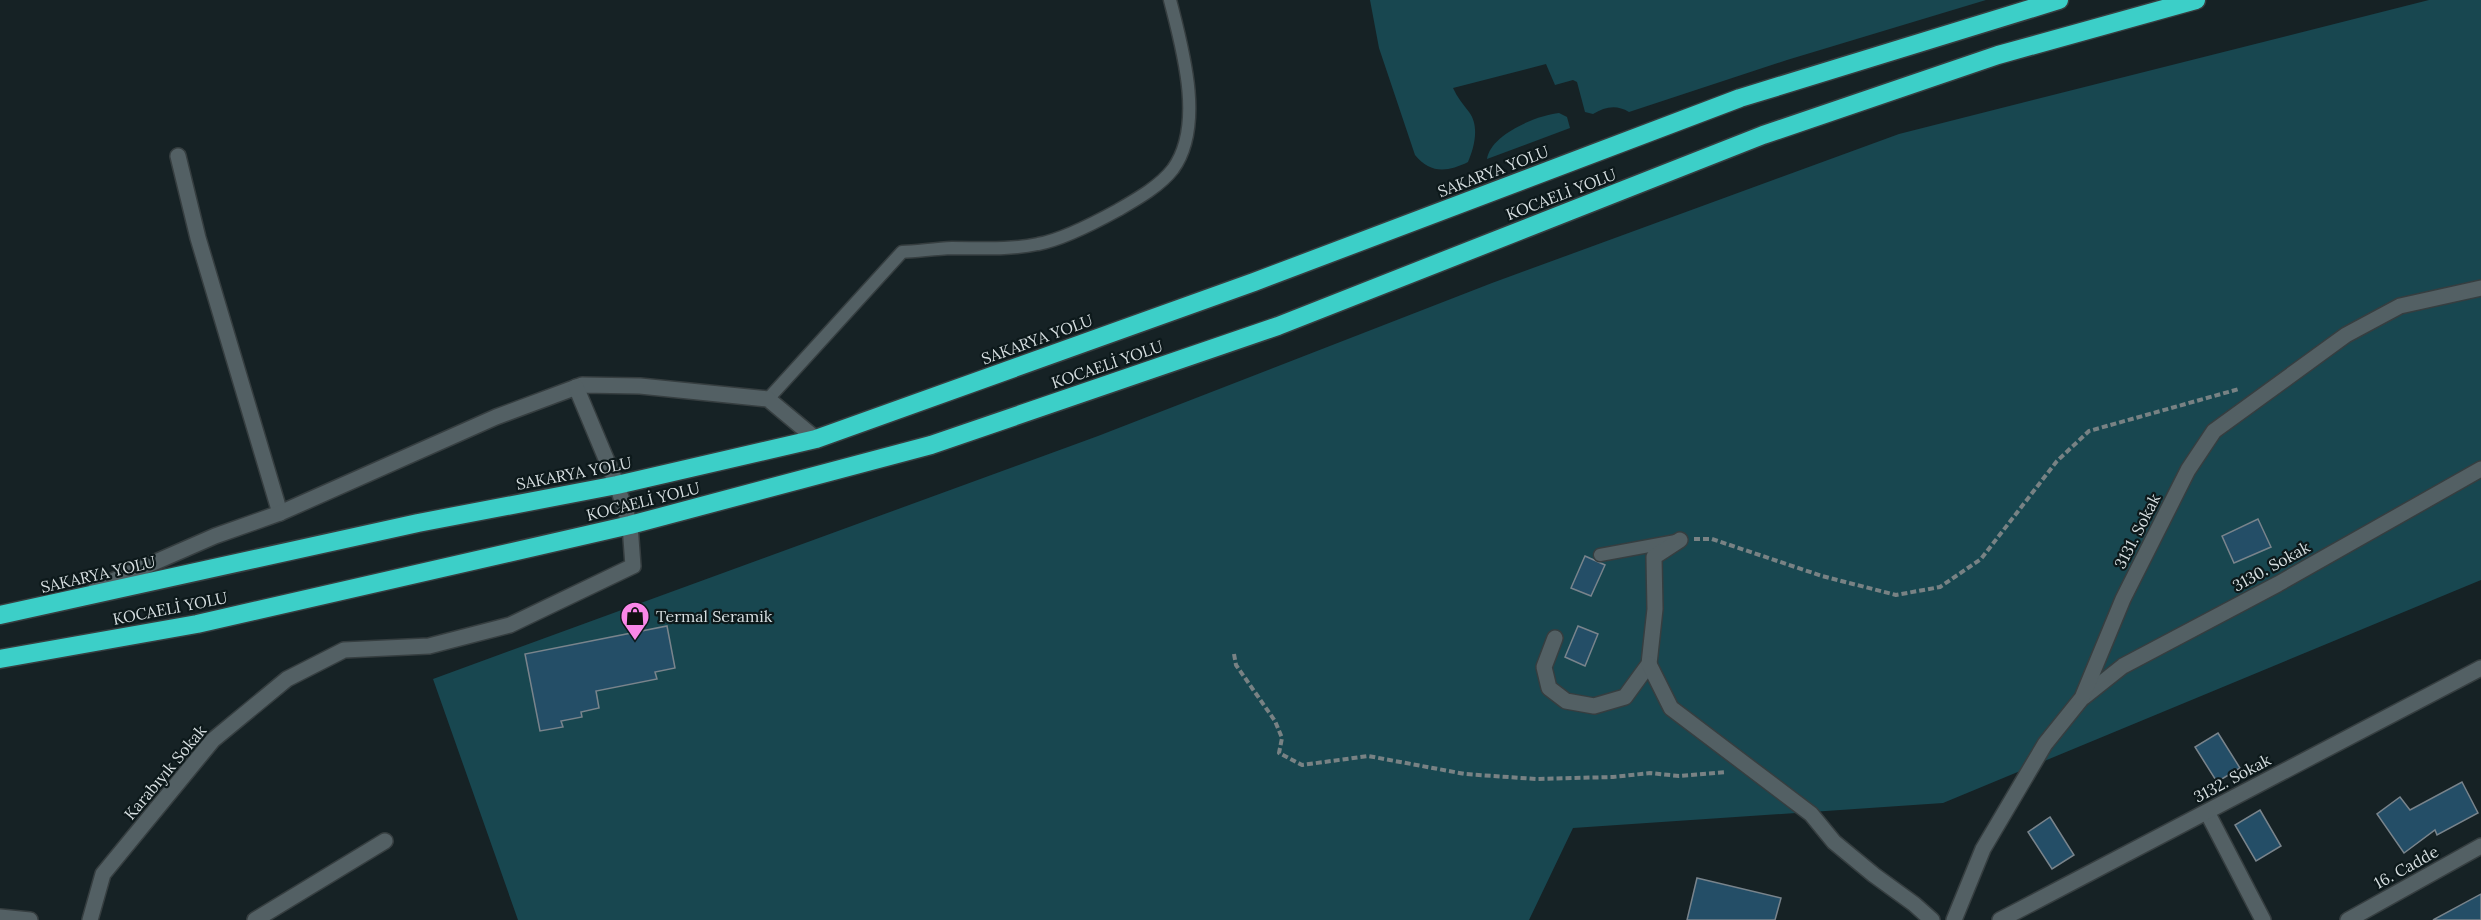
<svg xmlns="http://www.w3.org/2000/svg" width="2481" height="920" font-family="Lora,serif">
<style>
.green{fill:#184750}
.building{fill:#244e67;stroke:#79848c;stroke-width:1.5}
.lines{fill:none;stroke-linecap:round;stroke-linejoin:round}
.lane-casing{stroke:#363e40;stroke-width:15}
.street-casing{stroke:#363e40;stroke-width:18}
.highway-casing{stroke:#363e40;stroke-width:21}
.path{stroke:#788284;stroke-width:4;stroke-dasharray:6 3;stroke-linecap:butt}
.lane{stroke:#536064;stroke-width:12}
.street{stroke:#536064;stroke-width:15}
.highway{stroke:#3ccfc8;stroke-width:18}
.labels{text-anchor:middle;stroke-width:4.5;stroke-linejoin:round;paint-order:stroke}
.street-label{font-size:16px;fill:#d6dee0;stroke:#0d191b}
.poi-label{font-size:16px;fill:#d6dee0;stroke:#0d191b;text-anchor:start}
</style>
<rect width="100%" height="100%" fill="#162225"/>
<g class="green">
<path d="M 1370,0 L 1986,0 L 1787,60 L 1629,112 C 1616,104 1605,107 1593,114 L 1585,112 L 1577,82 L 1573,80 L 1555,85 L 1546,64 L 1453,88 C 1457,97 1463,104 1469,112 C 1480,126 1474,148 1468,162 C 1448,172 1430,174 1415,155 L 1379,48 Z"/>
<path d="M 2429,0 L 2481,0 L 2481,580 L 1943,803 L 1573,828 L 1529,920 L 518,920 L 433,679 L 1098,436 L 1492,283 L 1899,134 Z"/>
<path d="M 1559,113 L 1567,117 L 1570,128 L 1487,159 C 1490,135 1537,115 1559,113 Z"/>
</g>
<g class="building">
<path d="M 2258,519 L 2271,547 L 2234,563 L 2222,536 Z"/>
<path d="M 1585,556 L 1605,565 L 1591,596 L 1571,588 Z"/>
<path d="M 667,626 L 675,668 L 655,672 L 657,679 L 596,691 L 599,708 L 581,712 L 582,717 L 561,721 L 563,727 L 540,731 L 525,654 Z"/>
<path d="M 1578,626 L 1598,634 L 1585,666 L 1565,657 Z"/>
<path d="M 2218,733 L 2240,768 L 2217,782 L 2195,747 Z"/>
<path d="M 2462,782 L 2478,813 L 2437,835 L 2435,830 L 2404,853 L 2377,814 L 2400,797 L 2410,810 Z"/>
<path d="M 2260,810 L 2281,846 L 2256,861 L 2235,825 Z"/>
<path d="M 2050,817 L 2074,855 L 2052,869 L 2028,832 Z"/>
<path d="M 1697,878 L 1781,898 L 1775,920 L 1687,920 Z"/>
<path d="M 2481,894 L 2481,920 L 2433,920 Z"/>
</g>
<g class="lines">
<g class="lane-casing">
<g id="lane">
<path d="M 768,399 L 902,252 C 918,251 935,249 952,248 C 981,248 1010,250 1038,244 C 1061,240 1098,221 1118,210 C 1137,199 1160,186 1173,169 C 1205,125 1182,47 1170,0"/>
<path d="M 1600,555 L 1676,541"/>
</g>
</g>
<g class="street-casing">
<g id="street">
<path d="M 178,156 L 198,238 L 280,513"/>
<path d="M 96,588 L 215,536 L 280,513 L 496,417 L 582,385 L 640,386 L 768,399 L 816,439"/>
<path d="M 1555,638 L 1544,667 L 1549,688 L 1566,701 L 1594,706 L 1625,697 L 1649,664 L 1655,609 L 1654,557 L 1680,540"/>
<path d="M 1649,664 L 1671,708 L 1811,814 L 1834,842 L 1874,875 L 1914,904 L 1932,920"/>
<path d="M 2084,697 L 2123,666 L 2278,584 L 2481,469"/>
<path d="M 2207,812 L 2263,920"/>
<path d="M 0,917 L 30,920"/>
<path d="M 90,920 L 103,874 L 213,740 L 287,679 L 344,650 L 429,646 L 510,625 L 633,566 L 630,525 L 617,485 L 576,387"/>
<path d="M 255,920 L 385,841"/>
<path d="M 1954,920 L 1983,849 L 2045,744 L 2082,698 L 2123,599 L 2188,470 L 2214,431 L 2346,335 L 2400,306 L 2481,288"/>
<path d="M 2000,920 L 2481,668"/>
<path d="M 2348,920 L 2481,846"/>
</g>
</g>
<g class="highway-casing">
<g id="highway">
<path d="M 0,615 L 418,523 L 617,485 L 816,439 L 1254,282 L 1740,98 L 2059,0"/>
<path d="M 0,659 L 197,624 L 630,525 L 931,445 L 1278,326 L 1763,135 L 1998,55 L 2196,0"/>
</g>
</g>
<g class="path">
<path d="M 1694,539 L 1712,539 L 1822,576 L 1896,595 L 1940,587 L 1981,559 L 2057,461 L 2089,431 L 2239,389"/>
<path d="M 1234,654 L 1236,665 L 1275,721 L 1282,738 L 1279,753 L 1302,765 L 1368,756 L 1465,774 L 1536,779 L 1613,777 L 1650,773 L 1679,776 L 1726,772"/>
</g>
<use href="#lane" class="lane"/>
<use href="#street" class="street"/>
<use href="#highway" class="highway"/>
</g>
<defs>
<g id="shop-pin" transform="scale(1.5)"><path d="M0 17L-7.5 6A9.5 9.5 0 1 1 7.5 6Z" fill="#fa87e8" stroke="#0d191b"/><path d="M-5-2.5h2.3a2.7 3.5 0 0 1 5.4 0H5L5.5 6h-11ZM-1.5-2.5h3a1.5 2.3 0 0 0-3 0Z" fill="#111"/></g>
</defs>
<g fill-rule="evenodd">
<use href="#shop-pin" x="635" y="616"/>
</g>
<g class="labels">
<g class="street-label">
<text transform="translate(1493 171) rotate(-21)" y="6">SAKARYA YOLU</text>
<text transform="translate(1561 194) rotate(-21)" y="6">KOCAELİ YOLU</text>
<text transform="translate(1037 339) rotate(-20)" y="6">SAKARYA YOLU</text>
<text transform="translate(1107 364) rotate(-19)" y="6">KOCAELİ YOLU</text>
<text transform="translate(574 473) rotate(-11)" y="6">SAKARYA YOLU</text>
<text transform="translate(643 501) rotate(-14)" y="6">KOCAELİ YOLU</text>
<text transform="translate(2137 531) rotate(-63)" y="6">3131. Sokak</text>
<text transform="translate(2271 566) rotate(-29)" y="6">3130. Sokak</text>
<text transform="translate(98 574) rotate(-13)" y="6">SAKARYA YOLU</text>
<text transform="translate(170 608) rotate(-11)" y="6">KOCAELİ YOLU</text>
<text transform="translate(165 772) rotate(-50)" y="6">Karabıyık Sokak</text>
<text transform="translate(2232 778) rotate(-28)" y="6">3132. Sokak</text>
<text transform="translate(2406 867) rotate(-29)" y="6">16. Cadde</text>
</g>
<g class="poi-label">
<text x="656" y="622">Termal Seramik</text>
</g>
</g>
</svg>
